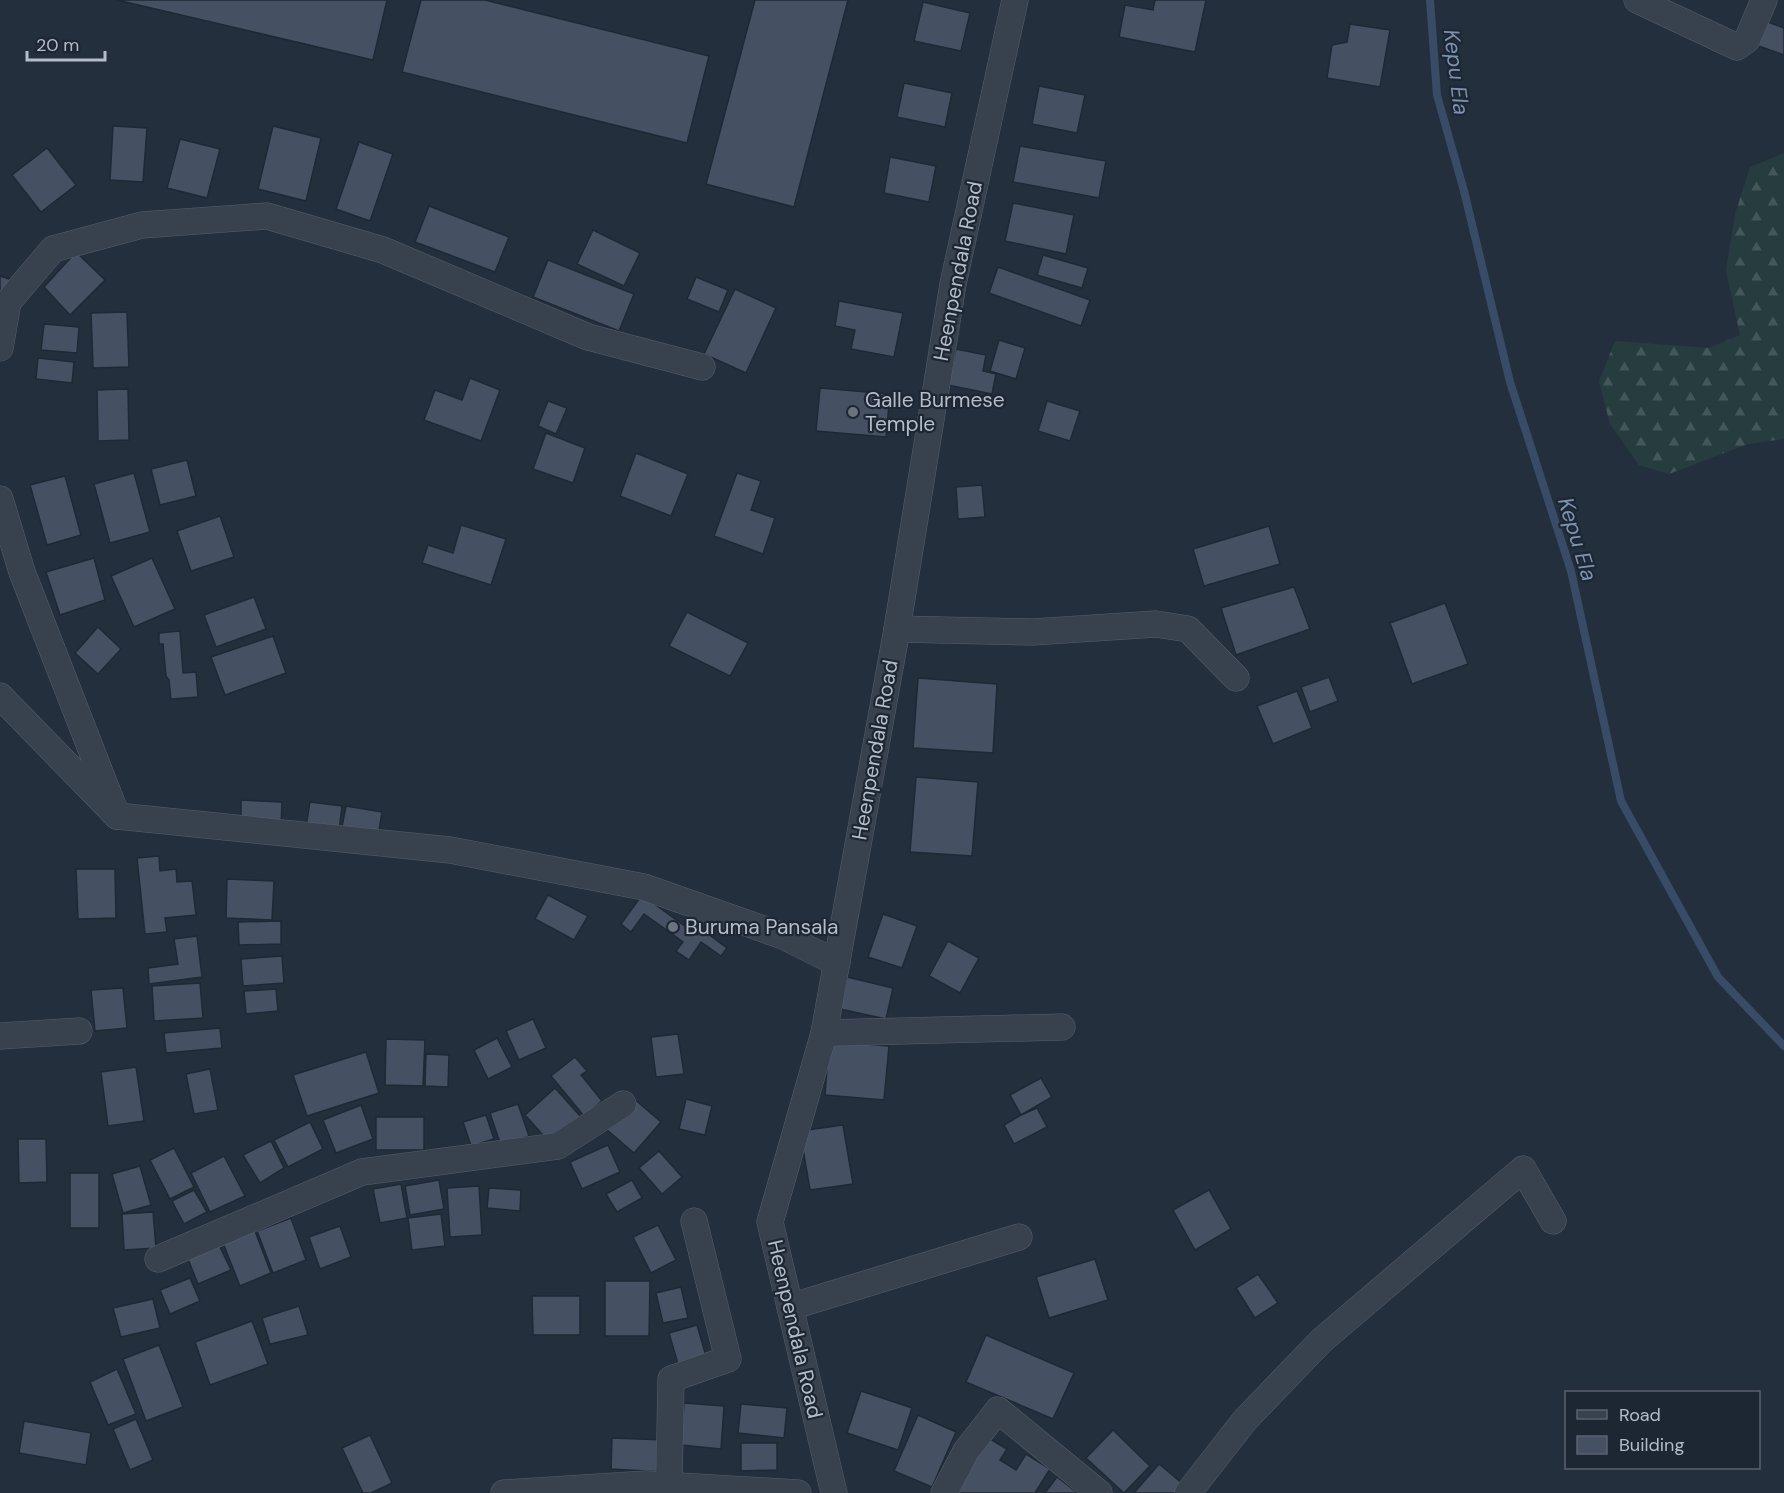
<svg xmlns="http://www.w3.org/2000/svg" width="1784" height="1493" font-family="'DM Sans',sans-serif">
<style>
.forest{fill:url(#forest-firs)}
.lines{fill:none;stroke-linecap:round;stroke-linejoin:round}
.stream{stroke:#394c67;stroke-width:8}
.building{fill:#455162;stroke:#1f2835;stroke-width:1.5}
.minor-casing{stroke:#565f6c;stroke-width:27}
.minor{stroke:#38414e;stroke-width:26}
.worship-dot{fill:#6b7280;stroke:#1d2633;stroke-width:2}
.labels{text-anchor:middle;stroke-width:4.5;stroke-linejoin:round;paint-order:stroke}
.street-label{font-size:21px;fill:#b4bcc9;stroke:#1d2633}
.poi-label{font-size:21px;fill:#b4bcc9;stroke:#1d2633;text-anchor:start}
.water-label{font-size:22px;font-style:italic;fill:#7c92b1;stroke:#1d2633}
</style>
<defs>
<pattern id="forest-firs" width="22" height="20" patternUnits="userSpaceOnUse" patternTransform="scale(1.5)"><rect width="22" height="20" fill="#263c3f"/><path d="M5 1l3.5 6h-7zM16 11l3.5 6h-7z" fill="#435659"/></pattern>
</defs>
<rect width="100%" height="100%" fill="#242f3e"/>
<path class="forest" d="M 1784,153 L 1784,439 L 1748,444 L 1669,474 L 1639,465 L 1610,424 L 1599,381 L 1615,341 L 1709,348 L 1740,335 L 1726,270 L 1735,214 L 1750,167 Z"/>
<g class="lines">
<path class="stream" d="M 1430,0 L 1437,95 L 1464,191 L 1510,382 L 1571,571 L 1621,801 L 1718,977 L 1784,1046"/>
</g>
<g class="building">
<path d="M 117,0 L 387,0 L 373,60 Z"/>
<path d="M 421,0 L 485,0 L 709,56 L 687,143 L 402,72 Z"/>
<path d="M 755,0 L 848,0 L 794,207 L 706,184 Z"/>
<path d="M 1155,0 L 1206,0 L 1195,52 L 1119,37 L 1125,5 L 1153,10 Z"/>
<path d="M 923,2 L 970,13 L 961,51 L 914,41 Z"/>
<path d="M 1762,20 L 1784,28 L 1784,55 L 1753,44 Z"/>
<path d="M 1350,24 L 1390,30 L 1380,87 L 1327,78 L 1332,45 L 1347,42 Z"/>
<path d="M 904,83 L 952,93 L 945,127 L 897,117 Z"/>
<path d="M 1039,86 L 1085,95 L 1077,133 L 1032,124 Z"/>
<path d="M 113,126 L 147,128 L 143,182 L 110,180 Z"/>
<path d="M 273,126 L 321,138 L 306,201 L 258,189 Z"/>
<path d="M 180,139 L 220,149 L 207,198 L 167,188 Z"/>
<path d="M 359,142 L 393,154 L 370,221 L 336,209 Z"/>
<path d="M 1020,146 L 1106,161 L 1099,198 L 1013,182 Z"/>
<path d="M 47,148 L 76,185 L 41,212 L 12,175 Z"/>
<path d="M 890,157 L 936,166 L 929,202 L 884,193 Z"/>
<path d="M 1013,203 L 1074,215 L 1066,254 L 1005,241 Z"/>
<path d="M 429,206 L 509,237 L 495,272 L 415,242 Z"/>
<path d="M 593,230 L 640,253 L 624,286 L 577,264 Z"/>
<path d="M 76,252 L 105,280 L 70,315 L 44,287 Z"/>
<path d="M 1043,255 L 1088,268 L 1082,288 L 1037,275 Z"/>
<path d="M 548,260 L 634,294 L 619,331 L 533,297 Z"/>
<path d="M 998,267 L 1090,300 L 1081,326 L 989,293 Z"/>
<path d="M 0,276 L 12,280 L 0,311 Z"/>
<path d="M 696,277 L 728,290 L 719,312 L 687,299 Z"/>
<path d="M 735,289 L 776,308 L 746,373 L 704,354 Z"/>
<path d="M 839,301 L 903,313 L 894,357 L 851,349 L 855,330 L 835,326 Z"/>
<path d="M 127,312 L 129,367 L 93,368 L 91,313 Z"/>
<path d="M 44,324 L 79,327 L 77,353 L 41,350 Z"/>
<path d="M 999,340 L 1025,348 L 1016,379 L 990,371 Z"/>
<path d="M 956,349 L 986,355 L 983,371 L 996,374 L 992,394 L 948,385 Z"/>
<path d="M 38,358 L 74,362 L 72,383 L 36,379 Z"/>
<path d="M 470,378 L 500,390 L 481,441 L 424,420 L 435,390 L 462,400 Z"/>
<path d="M 820,388 L 890,394 L 886,437 L 816,431 Z"/>
<path d="M 128,389 L 129,440 L 98,441 L 97,390 Z"/>
<path d="M 548,401 L 567,408 L 556,434 L 538,426 Z"/>
<path d="M 1047,401 L 1080,411 L 1070,441 L 1038,431 Z"/>
<path d="M 546,433 L 585,448 L 573,483 L 533,469 Z"/>
<path d="M 636,453 L 688,474 L 671,516 L 620,496 Z"/>
<path d="M 187,460 L 196,496 L 160,505 L 151,469 Z"/>
<path d="M 134,473 L 150,532 L 110,543 L 94,484 Z"/>
<path d="M 737,473 L 761,481 L 751,510 L 775,518 L 763,554 L 714,536 Z"/>
<path d="M 65,476 L 81,535 L 47,545 L 30,485 Z"/>
<path d="M 982,485 L 985,517 L 958,519 L 956,487 Z"/>
<path d="M 220,516 L 234,557 L 191,571 L 177,531 Z"/>
<path d="M 461,525 L 506,539 L 491,585 L 422,563 L 428,545 L 453,553 Z"/>
<path d="M 1269,526 L 1280,564 L 1204,586 L 1193,549 Z"/>
<path d="M 94,558 L 105,600 L 60,615 L 46,572 Z"/>
<path d="M 152,558 L 175,609 L 134,627 L 111,576 Z"/>
<path d="M 1294,587 L 1310,629 L 1236,655 L 1221,608 Z"/>
<path d="M 254,597 L 266,629 L 216,647 L 204,615 Z"/>
<path d="M 1445,603 L 1468,664 L 1412,684 L 1390,623 Z"/>
<path d="M 687,612 L 748,643 L 730,676 L 669,646 Z"/>
<path d="M 98,627 L 121,649 L 98,674 L 75,653 Z"/>
<path d="M 180,631 L 183,673 L 196,672 L 198,697 L 171,699 L 169,680 L 166,676 L 163,644 L 159,644 L 159,633 Z"/>
<path d="M 273,636 L 286,673 L 225,695 L 211,657 Z"/>
<path d="M 1329,677 L 1338,701 L 1310,712 L 1301,687 Z"/>
<path d="M 918,678 L 997,684 L 993,753 L 913,748 Z"/>
<path d="M 1297,691 L 1312,728 L 1273,744 L 1257,706 Z"/>
<path d="M 916,777 L 978,782 L 972,856 L 910,852 Z"/>
<path d="M 241,800 L 282,802 L 281,828 L 241,827 Z"/>
<path d="M 310,802 L 342,806 L 339,831 L 306,827 Z"/>
<path d="M 346,806 L 382,812 L 378,837 L 341,832 Z"/>
<path d="M 159,856 L 160,871 L 176,869 L 177,882 L 192,881 L 196,915 L 165,918 L 167,932 L 145,934 L 137,858 Z"/>
<path d="M 76,869 L 115,869 L 116,918 L 78,919 Z"/>
<path d="M 227,879 L 274,881 L 272,920 L 226,918 Z"/>
<path d="M 548,895 L 588,916 L 574,940 L 535,919 Z"/>
<path d="M 642,895 L 697,935 L 701,929 L 727,948 L 721,956 L 701,942 L 689,960 L 676,951 L 683,942 L 644,914 L 631,932 L 621,924 Z"/>
<path d="M 883,914 L 917,926 L 902,968 L 868,957 Z"/>
<path d="M 281,921 L 281,944 L 239,945 L 238,922 Z"/>
<path d="M 197,936 L 202,977 L 149,984 L 148,968 L 178,964 L 174,939 Z"/>
<path d="M 948,941 L 979,958 L 960,993 L 929,976 Z"/>
<path d="M 282,956 L 284,983 L 243,986 L 241,959 Z"/>
<path d="M 847,977 L 893,988 L 886,1019 L 840,1009 Z"/>
<path d="M 200,983 L 203,1018 L 154,1021 L 152,986 Z"/>
<path d="M 123,988 L 127,1028 L 95,1031 L 91,990 Z"/>
<path d="M 276,989 L 278,1011 L 246,1014 L 244,991 Z"/>
<path d="M 533,1019 L 546,1048 L 519,1060 L 506,1031 Z"/>
<path d="M 220,1028 L 222,1048 L 166,1053 L 164,1033 Z"/>
<path d="M 678,1034 L 684,1074 L 656,1077 L 651,1037 Z"/>
<path d="M 497,1038 L 512,1067 L 488,1079 L 474,1050 Z"/>
<path d="M 386,1039 L 425,1040 L 423,1086 L 385,1085 Z"/>
<path d="M 829,1041 L 889,1046 L 884,1100 L 825,1095 Z"/>
<path d="M 366,1052 L 379,1093 L 307,1116 L 293,1075 Z"/>
<path d="M 426,1054 L 449,1055 L 448,1087 L 425,1086 Z"/>
<path d="M 575,1057 L 587,1071 L 581,1075 L 602,1101 L 584,1116 L 551,1076 Z"/>
<path d="M 136,1067 L 144,1121 L 108,1126 L 101,1072 Z"/>
<path d="M 210,1069 L 218,1110 L 194,1114 L 186,1074 Z"/>
<path d="M 1041,1078 L 1052,1097 L 1021,1115 L 1010,1095 Z"/>
<path d="M 555,1088 L 581,1117 L 551,1144 L 525,1115 Z"/>
<path d="M 633,1098 L 661,1122 L 634,1153 L 606,1129 Z"/>
<path d="M 686,1099 L 712,1106 L 705,1135 L 679,1129 Z"/>
<path d="M 518,1104 L 529,1136 L 501,1146 L 490,1113 Z"/>
<path d="M 361,1105 L 373,1139 L 336,1153 L 323,1120 Z"/>
<path d="M 1037,1108 L 1047,1127 L 1014,1144 L 1004,1125 L 1021,1115 Z"/>
<path d="M 486,1115 L 494,1139 L 471,1146 L 463,1122 Z"/>
<rect x="376" y="1117" width="48" height="33"/>
<path d="M 310,1122 L 323,1149 L 288,1167 L 274,1140 Z"/>
<path d="M 843,1125 L 853,1184 L 810,1190 L 800,1131 Z"/>
<path d="M 18,1139 L 46,1139 L 47,1182 L 19,1183 Z"/>
<path d="M 271,1141 L 284,1168 L 260,1183 L 243,1155 Z"/>
<path d="M 608,1145 L 620,1172 L 582,1189 L 570,1162 Z"/>
<path d="M 174,1148 L 194,1187 L 170,1199 L 150,1160 Z"/>
<path d="M 659,1151 L 682,1177 L 662,1194 L 639,1168 Z"/>
<path d="M 224,1156 L 245,1196 L 210,1212 L 191,1173 Z"/>
<path d="M 140,1166 L 151,1205 L 123,1213 L 112,1174 Z"/>
<rect x="70" y="1173" width="29" height="55"/>
<path d="M 439,1180 L 444,1209 L 410,1215 L 405,1186 Z"/>
<path d="M 632,1180 L 642,1198 L 617,1212 L 606,1194 Z"/>
<path d="M 401,1184 L 407,1218 L 380,1223 L 373,1189 Z"/>
<path d="M 479,1186 L 482,1235 L 450,1237 L 447,1188 Z"/>
<path d="M 489,1188 L 521,1190 L 520,1211 L 487,1208 Z"/>
<path d="M 194,1190 L 207,1212 L 184,1224 L 172,1201 Z"/>
<path d="M 1209,1190 L 1231,1229 L 1195,1250 L 1173,1210 Z"/>
<path d="M 153,1212 L 156,1248 L 124,1250 L 122,1214 Z"/>
<path d="M 441,1214 L 445,1246 L 412,1250 L 408,1218 Z"/>
<path d="M 291,1218 L 306,1260 L 273,1273 L 257,1231 Z"/>
<path d="M 658,1225 L 676,1260 L 651,1273 L 633,1237 Z"/>
<path d="M 340,1226 L 351,1257 L 320,1269 L 309,1237 Z"/>
<path d="M 255,1231 L 271,1273 L 240,1286 L 223,1243 Z"/>
<path d="M 219,1245 L 231,1270 L 198,1284 L 188,1259 Z"/>
<path d="M 1095,1259 L 1108,1300 L 1049,1318 L 1036,1277 Z"/>
<path d="M 1258,1274 L 1278,1303 L 1255,1318 L 1236,1288 Z"/>
<path d="M 190,1278 L 200,1301 L 170,1314 L 160,1290 Z"/>
<path d="M 605,1281 L 650,1281 L 649,1336 L 605,1336 Z"/>
<path d="M 681,1287 L 688,1318 L 663,1323 L 656,1293 Z"/>
<path d="M 532,1296 L 580,1296 L 580,1335 L 533,1335 Z"/>
<path d="M 153,1299 L 160,1328 L 121,1337 L 113,1308 Z"/>
<path d="M 299,1306 L 308,1335 L 270,1344 L 262,1318 Z"/>
<path d="M 252,1321 L 268,1364 L 210,1385 L 195,1342 Z"/>
<path d="M 697,1325 L 706,1356 L 678,1364 L 669,1333 Z"/>
<path d="M 986,1335 L 1074,1373 L 1053,1419 L 966,1382 Z"/>
<path d="M 159,1345 L 183,1407 L 146,1421 L 123,1359 Z"/>
<path d="M 117,1369 L 136,1414 L 108,1425 L 90,1382 Z"/>
<path d="M 861,1391 L 912,1408 L 898,1450 L 847,1433 Z"/>
<path d="M 684,1403 L 724,1406 L 721,1449 L 681,1445 Z"/>
<path d="M 741,1404 L 787,1408 L 784,1438 L 738,1433 Z"/>
<path d="M 918,1415 L 956,1432 L 932,1487 L 894,1471 Z"/>
<path d="M 136,1419 L 153,1460 L 130,1470 L 113,1429 Z"/>
<path d="M 24,1421 L 91,1433 L 86,1465 L 19,1453 Z"/>
<path d="M 1113,1430 L 1150,1466 L 1124,1493 L 1086,1458 Z"/>
<path d="M 370,1435 L 392,1483 L 371,1493 L 363,1493 L 342,1448 Z"/>
<path d="M 985,1436 L 1007,1449 L 1000,1460 L 1016,1470 L 1026,1454 L 1050,1469 L 1035,1493 L 950,1493 Z"/>
<path d="M 612,1438 L 665,1440 L 663,1472 L 611,1469 Z"/>
<path d="M 741,1443 L 777,1443 L 777,1470 L 741,1471 Z"/>
<path d="M 1159,1464 L 1183,1484 L 1175,1493 L 1134,1493 Z"/>
<path d="M 1057,1477 L 1078,1493 L 1045,1493 Z"/>
</g>
<g class="lines">
<g class="minor-casing">
<g id="minor">
<path d="M 1637,0 L 1737,47 L 1747,40 L 1764,0"/>
<path d="M 0,348 L 8,302 L 53,249 L 142,225 L 267,216 L 383,250 L 588,337 L 702,367"/>
<path d="M 0,499 L 22,572 L 117,816 L 0,696"/>
<path d="M 897,629 L 1033,632 L 1156,624 L 1188,629 L 1236,678"/>
<path d="M 117,816 L 450,850 L 644,887 L 783,936 L 837,963"/>
<path d="M 824,1033 L 1062,1027"/>
<path d="M 0,1036 L 79,1031"/>
<path d="M 158,1259 L 362,1172 L 558,1146 L 623,1104"/>
<path d="M 790,1307 L 1019,1237"/>
<path d="M 669,1485 L 671,1379 L 728,1359 L 694,1221"/>
<path d="M 504,1493 L 646,1484 L 798,1493"/>
<path d="M 834,1493 L 770,1222 L 824,1033 L 897,629 L 953,284 L 1015,0"/>
<path d="M 944,1493 L 966,1451 L 998,1410 L 1099,1493"/>
<path d="M 1188,1493 L 1245,1420 L 1321,1341 L 1523,1169 L 1553,1221"/>
</g>
</g>
<use href="#minor" class="minor"/>
</g>
<g class="worship-dot">
<circle cx="853" cy="412" r="6"/>
<circle cx="673" cy="927" r="6"/>
</g>
<g class="labels">
<g class="street-label">
<text transform="translate(958 271) rotate(-79)" y="7">Heenpendala Road</text>
<text transform="translate(875 750) rotate(-80)" y="7">Heenpendala Road</text>
<text transform="translate(795 1329) rotate(77)" y="7">Heenpendala Road</text>
</g>
<g class="poi-label">
<text x="865" y="407">Galle Burmese<tspan x="865" dy="24">Temple</tspan></text>
<text x="685" y="934">Buruma Pansala</text>
</g>
<g class="water-label">
<text transform="translate(1457 72) rotate(83)" y="8">Kepu Ela</text>
<text transform="translate(1578 539) rotate(73)" y="8">Kepu Ela</text>
</g>
</g>
<rect x="1565" y="1391" width="195" height="78" fill="#1d2633" stroke="#59626f" stroke-width="1.5"/>
<rect x="1577" y="1410" width="30" height="9" fill="#38414e" stroke="#59626f" stroke-width="1.5"/>
<text x="1619" y="1421" font-size="18" fill="#b4bcc9">Road</text>
<rect x="1577" y="1436" width="30" height="18" fill="#455162" stroke="#59626f" stroke-width="1.5"/>
<text x="1619" y="1451" font-size="18" fill="#b4bcc9">Building</text>
<path d="M27 51v9h78v-9" fill="none" stroke="#b4bcc9" stroke-width="3"/>
<text x="36" y="51" font-size="18" fill="#b4bcc9" stroke="#1d2633" stroke-width="4.5" paint-order="stroke">20 m</text>
</svg>
